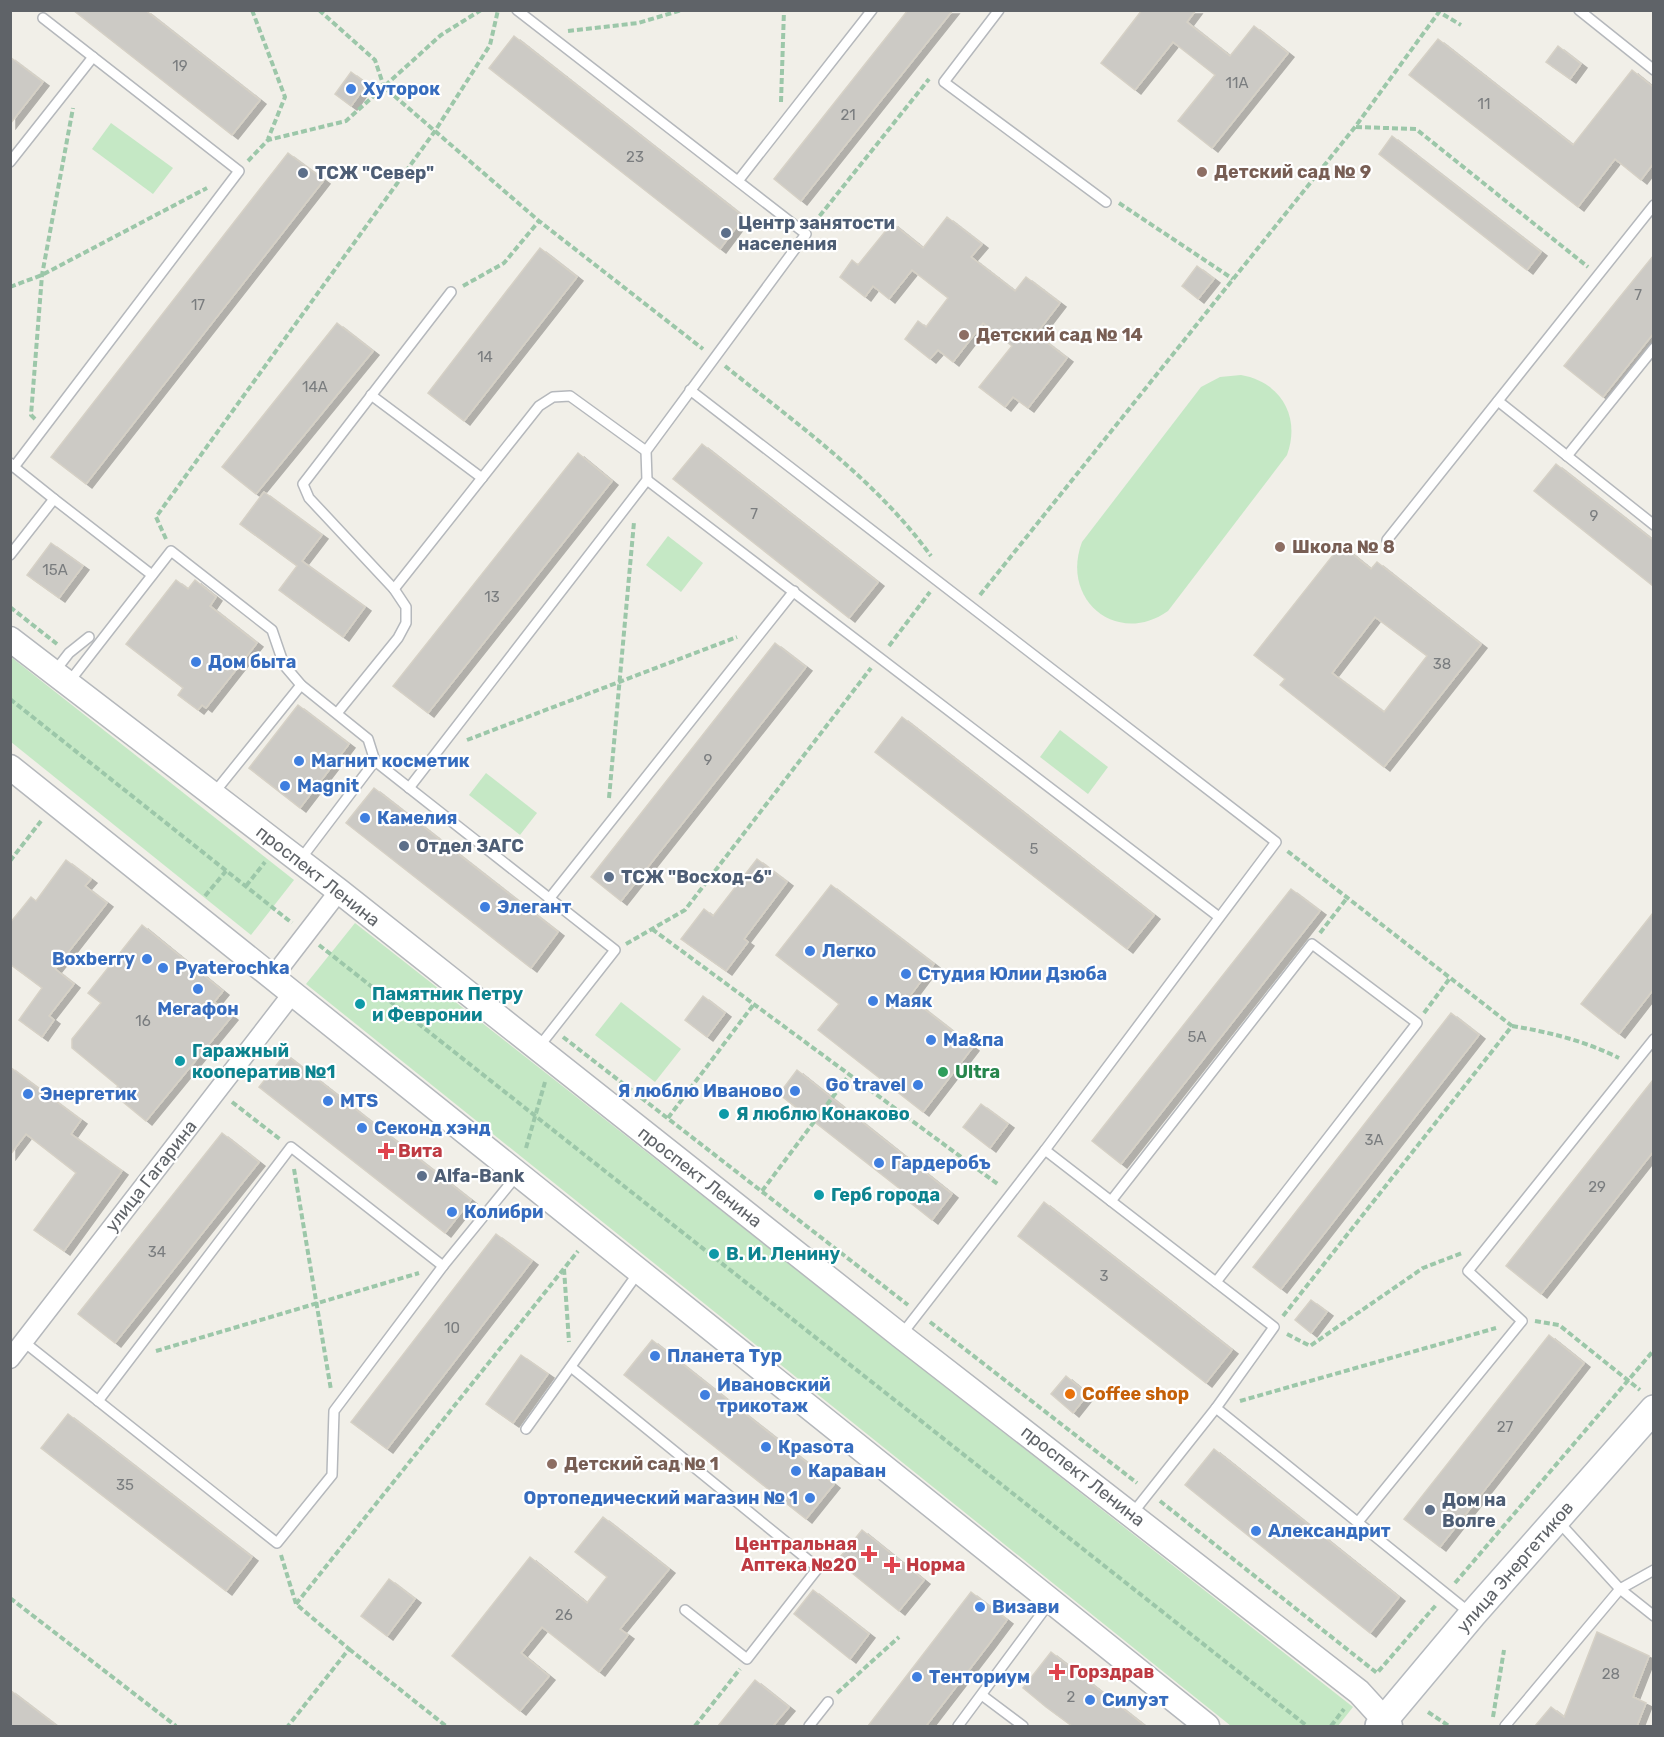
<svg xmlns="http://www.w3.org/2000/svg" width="1664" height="1737" font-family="Rubik,sans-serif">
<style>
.green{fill:#c5e8c5}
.building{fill:#cccac5;stroke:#d6d1c6;stroke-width:1.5;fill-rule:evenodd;filter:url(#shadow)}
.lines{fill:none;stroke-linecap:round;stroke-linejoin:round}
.service-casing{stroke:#b5b8bc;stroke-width:12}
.minor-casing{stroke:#b5b8bc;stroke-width:21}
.tertiary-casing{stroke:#b5b8bc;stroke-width:27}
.secondary-casing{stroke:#b6babf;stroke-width:30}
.path{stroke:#9cc7a9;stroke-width:4;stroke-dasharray:6 3;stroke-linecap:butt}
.service{stroke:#fff;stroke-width:9}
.minor{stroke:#fff;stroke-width:18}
.tertiary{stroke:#fff;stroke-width:24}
.secondary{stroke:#fff;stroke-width:27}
.shop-dot{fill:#3f7fe0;stroke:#fff;stroke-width:2}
.education-dot{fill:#8d6e63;stroke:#fff;stroke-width:2}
.service-dot{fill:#5c6f8a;stroke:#fff;stroke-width:2}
.culture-dot{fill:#0f9aa8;stroke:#fff;stroke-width:2}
.leisure-dot{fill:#2e9e5b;stroke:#fff;stroke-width:2}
.health-dot{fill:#e0444e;stroke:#fff;stroke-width:2}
.food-dot{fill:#e8710a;stroke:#fff;stroke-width:2}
.labels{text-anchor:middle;stroke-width:4.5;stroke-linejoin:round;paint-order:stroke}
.number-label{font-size:15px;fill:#7a7d7f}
.shop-label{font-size:18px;font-weight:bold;fill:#366cbe;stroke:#fff;text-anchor:start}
.education-label{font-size:18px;font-weight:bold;fill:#785e54;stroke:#fff;text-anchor:start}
.service-label{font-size:18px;font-weight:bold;fill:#4e5e75;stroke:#fff;text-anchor:start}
.street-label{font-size:18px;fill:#5f6368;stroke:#fff}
.culture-label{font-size:18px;font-weight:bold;fill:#0d838f;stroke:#fff;text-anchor:start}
.leisure-label{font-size:18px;font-weight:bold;fill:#27864d;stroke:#fff;text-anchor:start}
.health-label{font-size:18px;font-weight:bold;fill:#be3a42;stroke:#fff;text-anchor:start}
.food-label{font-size:18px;font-weight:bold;fill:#c56008;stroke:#fff;text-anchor:start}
</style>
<defs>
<filter id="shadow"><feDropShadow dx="6" dy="4" stdDeviation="0" flood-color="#0004"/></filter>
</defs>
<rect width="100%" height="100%" fill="#f1efe8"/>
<g class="green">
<path d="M 111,123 L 173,168 L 153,194 L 92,149 Z"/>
<path d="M 1241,375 C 1281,382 1301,417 1287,455 L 1168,611 C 1117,647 1060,600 1082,542 L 1201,387 L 1220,377 Z"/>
<path d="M 668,536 L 703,563 L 681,592 L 646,565 Z"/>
<path d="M 11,657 L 294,880 L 251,935 L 11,742 Z"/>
<path d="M 1060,730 L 1108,767 L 1088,794 L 1040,757 Z"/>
<path d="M 486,773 L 537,813 L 520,835 L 469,795 Z"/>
<path d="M 355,923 L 1353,1707 L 1338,1726 L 1231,1726 L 306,984 Z"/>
<path d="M 621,1002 L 681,1049 L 655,1082 L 595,1035 Z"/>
</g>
<g class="building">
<path d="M 73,10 L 145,10 L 260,100 L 232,135 Z"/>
<path d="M 908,10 L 953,10 L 801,201 L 774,179 Z"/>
<path d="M 1142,10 L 1196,10 L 1187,22 L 1230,56 L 1254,26 L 1288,53 L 1212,148 L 1178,121 L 1215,75 L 1173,42 L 1135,90 L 1101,63 Z"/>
<path d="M 514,36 L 744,217 L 720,249 L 489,68 Z"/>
<path d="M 1438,39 L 1573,145 L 1632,70 L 1653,87 L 1653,164 L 1641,180 L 1615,159 L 1578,207 L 1409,75 Z"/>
<path d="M 1558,46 L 1581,64 L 1570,79 L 1546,62 Z"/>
<path d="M 10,57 L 43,82 L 10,124 Z"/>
<path d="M 351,72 L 367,84 L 351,106 L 335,94 Z"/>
<path d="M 1392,136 L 1541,252 L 1527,270 L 1379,154 Z"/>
<path d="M 288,153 L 324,180 L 86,484 L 51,457 Z"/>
<path d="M 947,217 L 982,244 L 971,257 L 1015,291 L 1026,277 L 1060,303 L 1036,334 L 1067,358 L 1028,408 L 1013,397 L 1005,407 L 979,387 L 1012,346 L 983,323 L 953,362 L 938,350 L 930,359 L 905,339 L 918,321 L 926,327 L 948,298 L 912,270 L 889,299 L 873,286 L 865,297 L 840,277 L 852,260 L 858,265 L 892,223 L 923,248 Z"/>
<path d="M 540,248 L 577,277 L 464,421 L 428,393 Z"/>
<path d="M 1653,256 L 1653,334 L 1603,397 L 1564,366 Z"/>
<path d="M 1197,266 L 1214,279 L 1198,299 L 1182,286 Z"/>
<path d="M 337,323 L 373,351 L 256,494 L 222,467 Z"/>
<path d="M 702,444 L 878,582 L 849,618 L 673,479 Z"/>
<path d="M 578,453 L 612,481 L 428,713 L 393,686 Z"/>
<path d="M 1556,464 L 1653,540 L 1653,586 L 1534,491 Z"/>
<path d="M 264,492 L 322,535 L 302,561 L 365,607 L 343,637 L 279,590 L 297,566 L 240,524 Z"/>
<path d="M 51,543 L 83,566 L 59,598 L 27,575 Z"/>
<path d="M 1341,545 L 1371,569 L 1377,562 L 1481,644 L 1384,767 L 1280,685 L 1285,679 L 1254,655 ZM 1375,617 L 1427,656 L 1384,712 L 1332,673 Z"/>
<path d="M 176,580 L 188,589 L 195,580 L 216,597 L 210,606 L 257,643 L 206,708 L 202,705 L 198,710 L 178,695 L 183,688 L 126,644 Z"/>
<path d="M 775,643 L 806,667 L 621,901 L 591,877 Z"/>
<path d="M 298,705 L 349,744 L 300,808 L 249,768 Z"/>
<path d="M 902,717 L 1154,915 L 1127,949 L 875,752 Z"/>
<path d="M 374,788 L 558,932 L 531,968 L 346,823 Z"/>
<path d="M 757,859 L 787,882 L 744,939 L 748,942 L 726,971 L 681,939 L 704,909 L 713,916 Z"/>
<path d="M 66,860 L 91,879 L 85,886 L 107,903 L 55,969 L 74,984 L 49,1016 L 54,1020 L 42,1037 L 19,1020 L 42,988 L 10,964 L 10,923 L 31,897 L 36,901 Z"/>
<path d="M 831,885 L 934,964 L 909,997 L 973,1047 L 923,1112 L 818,1030 L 839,1004 L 776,955 Z"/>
<path d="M 1291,889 L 1320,911 L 1121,1164 L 1092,1141 Z"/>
<path d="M 1653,913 L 1653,990 L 1619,1034 L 1581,1004 Z"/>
<path d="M 142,925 L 223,991 L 214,1002 L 232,1016 L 146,1121 L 112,1093 L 118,1086 L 72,1048 L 72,1039 L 101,1003 L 88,993 Z"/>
<path d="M 703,996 L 725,1013 L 707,1037 L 685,1020 Z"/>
<path d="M 1451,1013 L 1479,1035 L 1281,1289 L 1253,1267 Z"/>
<path d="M 285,1054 L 471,1200 L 445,1233 L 259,1087 Z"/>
<path d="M 10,1067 L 81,1120 L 71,1134 L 122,1171 L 64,1251 L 34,1230 L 76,1173 L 26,1134 L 10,1155 Z"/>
<path d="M 797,1070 L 952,1194 L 932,1220 L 907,1200 L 909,1196 L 779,1094 Z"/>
<path d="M 1653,1080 L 1653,1152 L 1541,1294 L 1506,1266 Z"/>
<path d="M 981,1104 L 1008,1124 L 990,1148 L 963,1127 Z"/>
<path d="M 222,1133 L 259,1162 L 115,1343 L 78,1314 Z"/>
<path d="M 1044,1202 L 1232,1350 L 1206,1383 L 1018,1236 Z"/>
<path d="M 496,1234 L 532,1261 L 387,1449 L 351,1422 Z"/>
<path d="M 1311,1300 L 1327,1312 L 1311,1333 L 1295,1320 Z"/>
<path d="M 1549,1335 L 1584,1363 L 1440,1547 L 1404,1519 Z"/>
<path d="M 652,1340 L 834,1484 L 806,1519 L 624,1375 Z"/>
<path d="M 521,1355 L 548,1374 L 513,1423 L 486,1404 Z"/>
<path d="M 1066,1376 L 1088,1394 L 1073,1413 L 1051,1394 Z"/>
<path d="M 68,1414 L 252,1557 L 226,1591 L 41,1448 Z"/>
<path d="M 1214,1449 L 1399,1597 L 1370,1633 L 1185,1485 Z"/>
<path d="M 603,1517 L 669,1569 L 620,1629 L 628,1635 L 599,1672 L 542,1627 L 521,1653 L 549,1676 L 520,1711 L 452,1656 L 530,1557 L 587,1603 L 607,1577 L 575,1552 Z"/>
<path d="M 862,1530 L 924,1580 L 899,1611 L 837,1561 Z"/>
<path d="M 389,1579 L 415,1599 L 387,1636 L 361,1616 Z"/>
<path d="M 813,1590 L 869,1634 L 850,1659 L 794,1614 Z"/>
<path d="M 971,1592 L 1007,1620 L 989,1644 L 926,1726 L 868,1726 Z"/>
<path d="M 1597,1632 L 1649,1656 L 1633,1697 L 1646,1703 L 1637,1726 L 1535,1726 L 1551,1707 L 1564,1717 Z"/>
<path d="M 1051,1652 L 1145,1726 L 1072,1726 L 1046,1707 L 1023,1688 Z"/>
<path d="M 755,1680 L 789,1707 L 773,1726 L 718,1726 Z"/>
<path d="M 10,1690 L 57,1726 L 10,1726 Z"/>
</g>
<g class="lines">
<g class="service-casing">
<g id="service">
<path d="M 999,10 L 944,82 L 1106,202"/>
<path d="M 1579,10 L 1654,70"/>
<path d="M 10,162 L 93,57"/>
<path d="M 738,181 L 872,10"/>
<path d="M 690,390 L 1276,842 L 1045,1150"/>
<path d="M 371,395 L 482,478"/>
<path d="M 1498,401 L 1654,525"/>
<path d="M 1567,456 L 1654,348"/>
<path d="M 10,463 L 14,467 L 239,171 L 43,18"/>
<path d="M 647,480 L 1219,917"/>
<path d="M 54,499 L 152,575"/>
<path d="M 1387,540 L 1654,205"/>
<path d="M 10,555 L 54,499 L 14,467"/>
<path d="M 394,589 L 539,406 L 553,397 L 570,396 L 646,451"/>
<path d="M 55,671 L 69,653 L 89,637"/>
<path d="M 69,682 L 171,551 L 272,630 L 284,665 L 301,685 L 368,739 L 375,761 L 615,950 L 538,1048"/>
<path d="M 338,712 L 398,638 L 406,623 L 406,607 L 394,589 L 309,498 L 303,484 L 451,292"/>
<path d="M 409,788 L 647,480 L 646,451 L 806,234 L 517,10"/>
<path d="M 214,793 L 301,685"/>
<path d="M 300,860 L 375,761"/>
<path d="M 549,899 L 794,591"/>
<path d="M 1111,1201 L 1312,944 L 1417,1023 L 1216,1282"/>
<path d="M 902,1334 L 1045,1150 L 1274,1327 L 1216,1408"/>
<path d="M 24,1342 L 277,1543 L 332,1475 L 334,1411 L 443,1266 L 518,1174"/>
<path d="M 571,1367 L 818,1568 L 747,1659 L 685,1610"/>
<path d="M 98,1401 L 291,1147 L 443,1266"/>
<path d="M 526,1429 L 638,1273"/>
<path d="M 1132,1514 L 1216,1408 L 1470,1613"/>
<path d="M 1557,1520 L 1620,1589 L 1654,1616"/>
<path d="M 1358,1522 L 1522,1321 L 1468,1271 L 1654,1039"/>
<path d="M 983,1696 L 1023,1726"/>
<path d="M 809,1726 L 828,1702"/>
<path d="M 958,1726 L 1050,1602"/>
<path d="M 1505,1726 L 1620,1589 L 1654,1570"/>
</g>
</g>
<g class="minor-casing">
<g id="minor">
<path d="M 272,978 L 339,891"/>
<path d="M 10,1359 L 292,994"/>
</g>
</g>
<g class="tertiary-casing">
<g id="tertiary">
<path d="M 10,639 L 339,891 L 901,1336 L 1359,1692 L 1390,1726"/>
<path d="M 10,767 L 1207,1726"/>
</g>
</g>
<g class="secondary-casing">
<path id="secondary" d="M 1379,1726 L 1472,1615 L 1654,1409"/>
</g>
<g class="path">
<path d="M 252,10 L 285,97 L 268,139"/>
<path d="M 319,10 L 375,60 L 384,87 L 539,221 L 703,349"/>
<path d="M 568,31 L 638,23 L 682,10"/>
<path d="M 781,102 L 784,10"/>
<path d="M 1356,127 L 1416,129 L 1588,267"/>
<path d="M 248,161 L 268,140 L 346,121 L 441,35 L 481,10"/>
<path d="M 1119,203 L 1233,279"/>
<path d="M 814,223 L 929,79"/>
<path d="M 463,286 L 504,263 L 539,221"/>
<path d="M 10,287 L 42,275 L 207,188"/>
<path d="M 725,366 C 797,424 876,480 931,556"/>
<path d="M 35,419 L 31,415 L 42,275 L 73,108"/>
<path d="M 166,539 L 156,517 L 435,131 L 490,45 L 498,10"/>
<path d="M 980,595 L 1355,127 L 1439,12 L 1461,25"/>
<path d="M 10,607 L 57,644"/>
<path d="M 889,646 L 930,592"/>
<path d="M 10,699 L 292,923"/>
<path d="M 467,740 L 737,637"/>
<path d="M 609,798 L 634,522"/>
<path d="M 10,861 L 41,821"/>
<path d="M 246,886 L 265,862"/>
<path d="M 205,896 L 226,871"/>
<path d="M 652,929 L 999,1185"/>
<path d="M 1320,933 L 1347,898"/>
<path d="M 626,944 L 685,910 L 871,668"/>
<path d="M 319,945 L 1307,1726"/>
<path d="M 1424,1013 L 1450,978"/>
<path d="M 1512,1026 C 1549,1032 1585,1041 1619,1058"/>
<path d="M 563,1037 L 908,1305"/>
<path d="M 232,1102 L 281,1140"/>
<path d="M 668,1118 L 754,1004"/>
<path d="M 526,1148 L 545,1082"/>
<path d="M 294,1169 L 331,1390"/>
<path d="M 762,1191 L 850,1074"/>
<path d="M 564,1269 L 569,1342"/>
<path d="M 1283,1316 L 1512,1026 L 1286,850"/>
<path d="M 1535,1321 L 1559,1325 L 1640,1390"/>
<path d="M 930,1322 L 1137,1483"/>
<path d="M 1287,1334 L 1310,1346 L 1423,1268 L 1462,1253"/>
<path d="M 156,1351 L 419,1273"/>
<path d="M 1240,1401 L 1496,1328"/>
<path d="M 1160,1501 L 1377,1673 L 1436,1605"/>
<path d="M 281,1555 L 296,1604 L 349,1649 L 288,1726"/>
<path d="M 1455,1583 L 1654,1350"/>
<path d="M 10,1598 L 176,1726"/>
<path d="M 296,1604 L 578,1251"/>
<path d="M 349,1649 L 446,1726"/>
<path d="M 837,1693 L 899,1637"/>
<path d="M 1428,1712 L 1449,1726"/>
<path d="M 1493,1717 L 1504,1650"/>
<path d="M 695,1726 L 740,1669"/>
<path d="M 1331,1726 L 1344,1709"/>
</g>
<use href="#service" class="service"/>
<use href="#minor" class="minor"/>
<use href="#tertiary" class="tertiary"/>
<use href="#secondary" class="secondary"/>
</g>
<g class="shop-dot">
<circle cx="351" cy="89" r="6"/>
<circle cx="196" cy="662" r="6"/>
<circle cx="299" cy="761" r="6"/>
<circle cx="285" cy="786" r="6"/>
<circle cx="365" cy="818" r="6"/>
<circle cx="485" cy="907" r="6"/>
<circle cx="810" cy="951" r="6"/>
<circle cx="147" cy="959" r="6"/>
<circle cx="163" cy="968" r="6"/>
<circle cx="906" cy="974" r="6"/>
<circle cx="198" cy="989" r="6"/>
<circle cx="873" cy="1001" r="6"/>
<circle cx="931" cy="1040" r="6"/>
<circle cx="918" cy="1085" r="6"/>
<circle cx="795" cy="1091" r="6"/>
<circle cx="28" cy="1094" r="6"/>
<circle cx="328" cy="1101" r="6"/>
<circle cx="362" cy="1128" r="6"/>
<circle cx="879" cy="1163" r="6"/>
<circle cx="452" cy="1212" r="6"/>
<circle cx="655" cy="1356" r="6"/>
<circle cx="705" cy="1395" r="6"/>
<circle cx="766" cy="1447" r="6"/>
<circle cx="796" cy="1471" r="6"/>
<circle cx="810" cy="1498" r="6"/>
<circle cx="1256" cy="1531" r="6"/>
<circle cx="980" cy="1607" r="6"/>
<circle cx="917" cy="1677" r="6"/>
<circle cx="1090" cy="1700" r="6"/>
</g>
<g class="education-dot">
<circle cx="1202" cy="172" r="6"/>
<circle cx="964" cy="335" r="6"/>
<circle cx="1280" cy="547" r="6"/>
<circle cx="552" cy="1464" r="6"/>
</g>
<g class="service-dot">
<circle cx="303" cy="173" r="6"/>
<circle cx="726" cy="233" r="6"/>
<circle cx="404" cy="846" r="6"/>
<circle cx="609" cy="877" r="6"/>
<circle cx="422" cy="1176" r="6"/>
<circle cx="1430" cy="1510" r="6"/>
</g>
<g class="culture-dot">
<circle cx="360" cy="1004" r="6"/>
<circle cx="180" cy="1061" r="6"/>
<circle cx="724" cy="1114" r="6"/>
<circle cx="819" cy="1195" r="6"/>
<circle cx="714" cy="1254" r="6"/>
</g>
<circle class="leisure-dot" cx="943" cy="1072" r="6"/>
<g class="health-dot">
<path d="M383 1142h6v6h6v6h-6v6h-6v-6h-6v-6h6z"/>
<path d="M866 1545h6v6h6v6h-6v6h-6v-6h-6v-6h6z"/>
<path d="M889 1556h6v6h6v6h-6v6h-6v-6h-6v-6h6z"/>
<path d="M1054 1663h6v6h6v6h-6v6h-6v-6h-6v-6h6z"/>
</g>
<circle class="food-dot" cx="1070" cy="1394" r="6"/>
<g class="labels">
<g class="number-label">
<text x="180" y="71">19</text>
<text x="1237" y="88">11А</text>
<text x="1484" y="109">11</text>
<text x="848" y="120">21</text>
<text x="635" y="162">23</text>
<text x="1638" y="300">7</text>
<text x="198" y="310">17</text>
<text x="485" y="362">14</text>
<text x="315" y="392">14А</text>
<text x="754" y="519">7</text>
<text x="1594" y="521">9</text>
<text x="55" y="575">15А</text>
<text x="492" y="602">13</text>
<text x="1442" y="669">38</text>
<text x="708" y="765">9</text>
<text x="1034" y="854">5</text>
<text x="143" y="1026">16</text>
<text x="1197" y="1042">5А</text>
<text x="1374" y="1145">3А</text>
<text x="1597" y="1192">29</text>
<text x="157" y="1257">34</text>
<text x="1104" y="1281">3</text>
<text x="452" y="1333">10</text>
<text x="1505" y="1432">27</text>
<text x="125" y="1490">35</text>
<text x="564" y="1620">26</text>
<text x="1611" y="1679">28</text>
<text x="1071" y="1702">2</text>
</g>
<g class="shop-label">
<text x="363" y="95">Хуторок</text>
<text x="208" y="668">Дом быта</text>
<text x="311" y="767">Магнит косметик</text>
<text x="297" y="792">Magnit</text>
<text x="377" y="824">Камелия</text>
<text x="497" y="913">Элегант</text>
<text x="822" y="957">Легко</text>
<text x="135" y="965" text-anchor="end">Boxberry</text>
<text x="175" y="974">Pyaterochka</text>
<text x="918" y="980">Студия Юлии Дзюба</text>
<text x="885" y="1007">Маяк</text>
<text x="198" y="1015" text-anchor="middle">Мегафон</text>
<text x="943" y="1046">Ма&amp;па</text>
<text x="906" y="1091" text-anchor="end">Go travel</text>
<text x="783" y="1097" text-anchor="end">Я люблю Иваново</text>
<text x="40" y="1100">Энергетик</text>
<text x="340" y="1107">MTS</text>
<text x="374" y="1134">Секонд хэнд</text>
<text x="891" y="1169">Гардеробъ</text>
<text x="464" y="1218">Колибри</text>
<text x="667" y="1362">Планета Тур</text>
<text x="717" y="1391">Ивановский<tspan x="717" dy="21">трикотаж</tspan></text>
<text x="778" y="1453">Краsота</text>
<text x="808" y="1477">Караван</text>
<text x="798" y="1504" text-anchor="end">Ортопедический магазин № 1</text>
<text x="1268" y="1537">Александрит</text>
<text x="992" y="1613">Визави</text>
<text x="929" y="1683">Тенториум</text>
<text x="1102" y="1706">Силуэт</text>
</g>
<g class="education-label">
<text x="1214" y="178">Детский сад № 9</text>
<text x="976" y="341">Детский сад № 14</text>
<text x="1292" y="553">Школа № 8</text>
<text x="564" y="1470">Детский сад № 1</text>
</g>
<g class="service-label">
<text x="315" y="179">ТСЖ "Север"</text>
<text x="738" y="229">Центр занятости<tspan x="738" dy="21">населения</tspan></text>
<text x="416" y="852">Отдел ЗАГС</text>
<text x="621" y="883">ТСЖ "Восход-6"</text>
<text x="434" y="1182">Alfa-Bank</text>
<text x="1442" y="1506">Дом на<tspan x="1442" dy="21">Волге</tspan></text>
</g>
<g class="street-label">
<text transform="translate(318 876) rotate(38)" y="6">проспект Ленина</text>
<text transform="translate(151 1176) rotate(-52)" y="6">улица Гагарина</text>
<text transform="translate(700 1177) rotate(38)" y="6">проспект Ленина</text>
<text transform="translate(1083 1476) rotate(38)" y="6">проспект Ленина</text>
<text transform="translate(1515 1567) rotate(-49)" y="6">улица Энергетиков</text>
</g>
<g class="culture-label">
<text x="372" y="1000">Памятник Петру<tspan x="372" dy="21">и Февронии</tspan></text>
<text x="192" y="1057">Гаражный<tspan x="192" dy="21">кооператив №1</tspan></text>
<text x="736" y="1120">Я люблю Конаково</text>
<text x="831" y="1201">Герб города</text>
<text x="726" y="1260">В. И. Ленину</text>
</g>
<g class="leisure-label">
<text x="955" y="1078">Ultra</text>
</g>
<g class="health-label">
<text x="398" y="1157">Вита</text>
<text x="857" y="1550" text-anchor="end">Центральная<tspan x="857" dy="21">Аптека №20</tspan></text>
<text x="906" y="1571">Норма</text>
<text x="1069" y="1678">Горздрав</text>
</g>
<g class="food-label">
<text x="1082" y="1400">Coffee shop</text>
</g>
</g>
<rect width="1664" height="1737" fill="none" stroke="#5f6368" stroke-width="24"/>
</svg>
